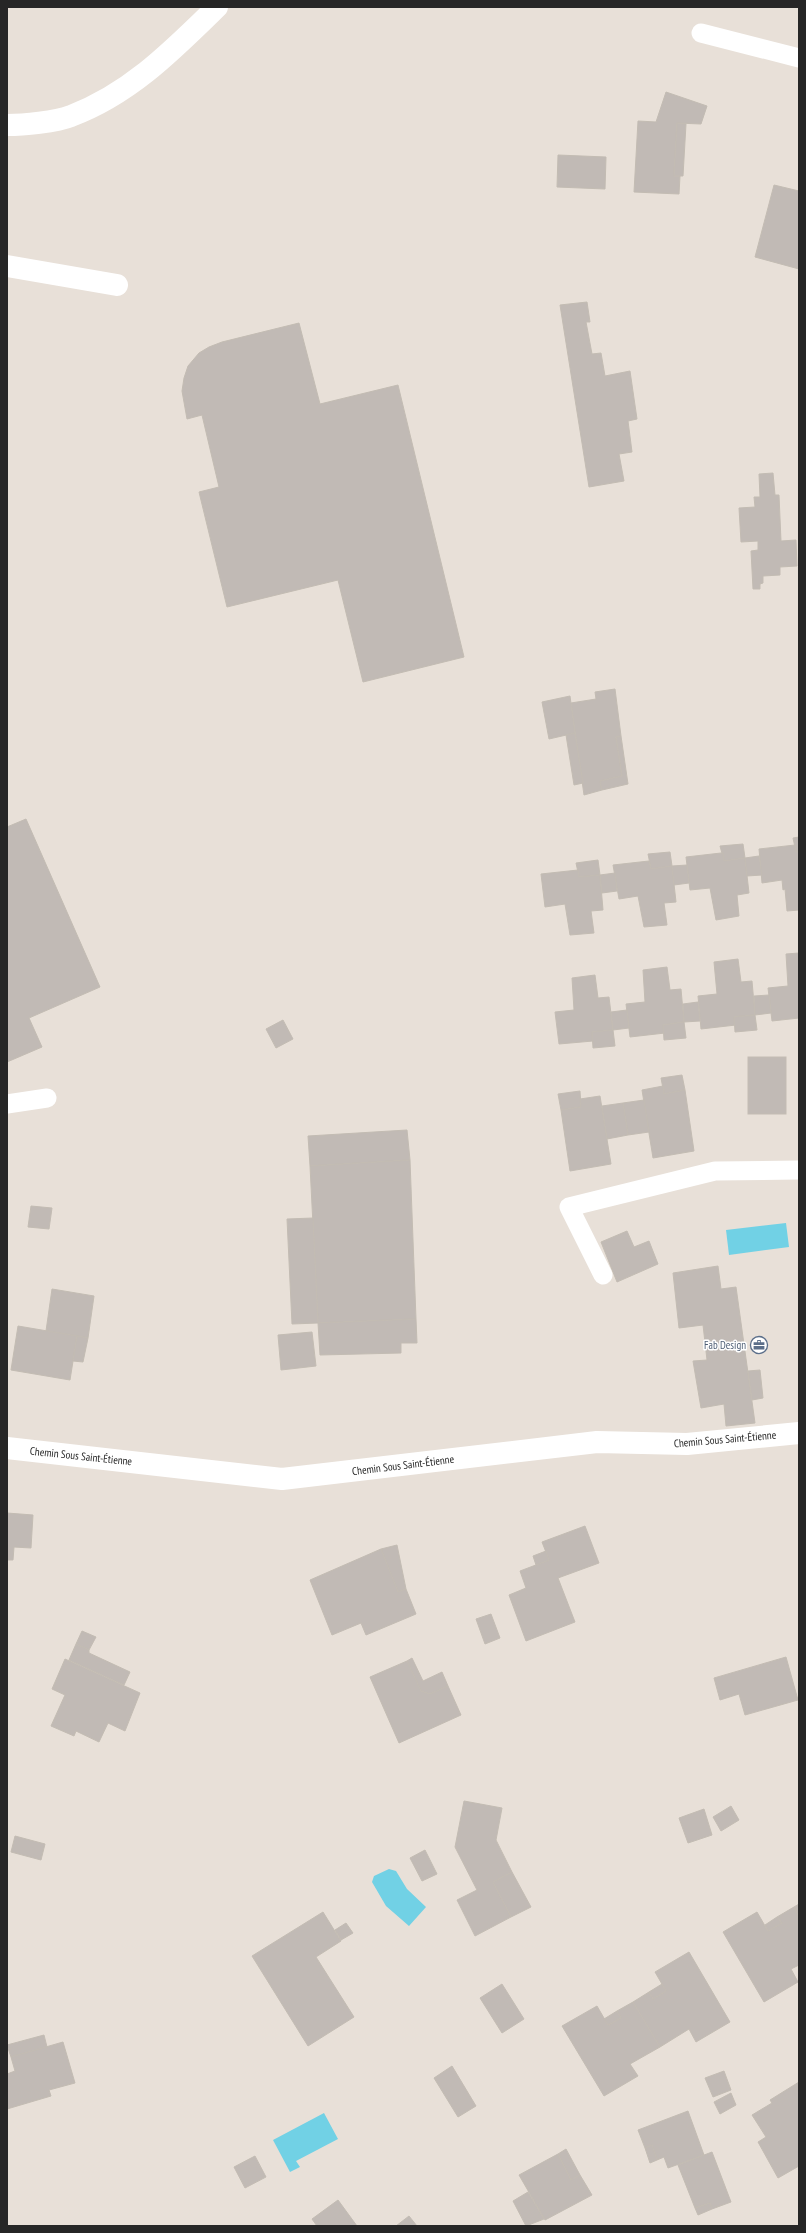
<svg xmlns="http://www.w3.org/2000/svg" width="806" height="2233" font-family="'PT Sans Narrow',sans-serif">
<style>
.water{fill:#71d1e5}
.building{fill:#c1bab5;stroke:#c3bcb3}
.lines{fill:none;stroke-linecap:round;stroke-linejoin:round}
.lane{stroke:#fff;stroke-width:19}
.street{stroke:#fff;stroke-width:22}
.labels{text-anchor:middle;stroke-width:3;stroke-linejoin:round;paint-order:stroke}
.service-label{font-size:11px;fill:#4e5e75;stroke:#fff;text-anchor:end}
.street-label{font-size:11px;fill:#262626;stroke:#fff}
</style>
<rect width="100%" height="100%" fill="#e8e0d8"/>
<g class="water">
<path d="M 786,1223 L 789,1247 L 729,1255 L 726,1230 Z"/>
<path d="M 389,1869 L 396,1871 L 407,1889 L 426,1907 L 409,1926 L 386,1906 L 372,1882 L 374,1876 Z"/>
<path d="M 324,2113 L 338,2139 L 296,2161 L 300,2167 L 290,2172 L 273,2140 Z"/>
</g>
<g class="building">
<path d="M 666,92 L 707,106 L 701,124 L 677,123 L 674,176 L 680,176 L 679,194 L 634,192 L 638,121 L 656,122 Z"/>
<path d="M 677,123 L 686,124 L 683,176 L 674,176 Z"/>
<path d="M 558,155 L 606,157 L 605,189 L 557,187 Z"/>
<path d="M 774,185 L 799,191 L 799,269 L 755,257 Z"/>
<path d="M 587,302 L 590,322 L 586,322 L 592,354 L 601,353 L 605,376 L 630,371 L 637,419 L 628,421 L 632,452 L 619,454 L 624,481 L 589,487 L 560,305 Z"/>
<path d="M 299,323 L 320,404 L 398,385 L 464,657 L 363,682 L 338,580 L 227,607 L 199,492 L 219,487 L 202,415 L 187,419 L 182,391 L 184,378 L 188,366 L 199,353 L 209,347 L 222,342 Z"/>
<path d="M 773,473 L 775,495 L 779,495 L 781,541 L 796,540 L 797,566 L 780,567 L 780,575 L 763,576 L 763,583 L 760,584 L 760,589 L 753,589 L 751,551 L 758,550 L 758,541 L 741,542 L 739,508 L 755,507 L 754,497 L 760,497 L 759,474 Z"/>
<path d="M 615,689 L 621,736 L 616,737 L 622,776 L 600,781 L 602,790 L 584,795 L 571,703 L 596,699 L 595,692 Z"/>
<path d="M 570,696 L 575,733 L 549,739 L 542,702 Z"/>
<path d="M 575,733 L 583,783 L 574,785 L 566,735 Z"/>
<path d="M 621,736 L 628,784 L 602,790 L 600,781 L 622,776 L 616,737 Z"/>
<path d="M 26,819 L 100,987 L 29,1018 L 42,1047 L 7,1062 L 7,827 Z"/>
<path d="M 799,837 L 799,852 L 796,852 L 793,838 Z"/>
<path d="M 743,844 L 745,858 L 724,861 L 720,846 Z"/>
<path d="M 795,845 L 796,852 L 799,852 L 799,910 L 787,911 L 785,889 L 783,890 L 782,880 L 762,883 L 759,849 Z"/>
<path d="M 670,852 L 672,866 L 651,869 L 648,854 Z"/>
<path d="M 721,853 L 723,853 L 724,861 L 745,858 L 749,893 L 737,895 L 739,916 L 716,920 L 710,888 L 690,890 L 686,857 Z"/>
<path d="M 759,856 L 762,875 L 747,876 L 745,858 Z"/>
<path d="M 598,860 L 600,875 L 579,877 L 576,863 Z"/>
<path d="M 649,861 L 651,869 L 672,866 L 676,902 L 664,903 L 667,925 L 644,927 L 638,896 L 619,899 L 613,865 Z"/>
<path d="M 687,865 L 689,883 L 674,885 L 672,866 Z"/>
<path d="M 578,870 L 579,877 L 600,875 L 603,910 L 591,911 L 594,933 L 570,935 L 565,904 L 545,907 L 541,874 Z"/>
<path d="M 615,873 L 617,891 L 602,893 L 600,875 Z"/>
<path d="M 799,953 L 799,1018 L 772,1021 L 768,988 L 788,986 L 786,954 Z"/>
<path d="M 738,959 L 741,982 L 752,981 L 755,1015 L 734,1017 L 736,1025 L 701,1029 L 698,996 L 717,994 L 714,962 Z"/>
<path d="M 667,967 L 670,990 L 681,989 L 684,1022 L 663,1025 L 665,1033 L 630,1037 L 626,1004 L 645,1002 L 643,970 Z"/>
<path d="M 595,975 L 598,998 L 609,997 L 613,1030 L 592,1032 L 593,1041 L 559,1044 L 555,1012 L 574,1010 L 572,978 Z"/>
<path d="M 769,995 L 771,1013 L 755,1015 L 754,996 Z"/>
<path d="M 698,1002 L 700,1021 L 684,1022 L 683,1004 Z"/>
<path d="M 627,1010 L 629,1028 L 613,1030 L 611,1012 Z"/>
<path d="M 755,1015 L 757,1030 L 735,1032 L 734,1017 Z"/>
<path d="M 283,1020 L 293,1039 L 276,1048 L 266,1029 Z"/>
<path d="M 684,1022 L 686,1038 L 664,1040 L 663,1025 Z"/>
<path d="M 613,1030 L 615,1046 L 593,1048 L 592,1032 Z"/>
<rect x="748" y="1057" width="38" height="57"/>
<path d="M 682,1075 L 685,1090 L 664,1094 L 661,1078 Z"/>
<path d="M 663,1086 L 664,1094 L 685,1090 L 694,1151 L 653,1158 L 642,1090 Z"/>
<path d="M 580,1091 L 581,1107 L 561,1110 L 558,1094 Z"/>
<path d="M 600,1096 L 611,1164 L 570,1171 L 561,1110 L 581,1107 L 580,1099 Z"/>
<path d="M 644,1100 L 649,1132 L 628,1135 L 623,1103 Z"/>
<path d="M 623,1103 L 628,1135 L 607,1139 L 602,1106 Z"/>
<path d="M 407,1130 L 410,1160 L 310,1166 L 308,1136 Z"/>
<path d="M 410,1160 L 416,1319 L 318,1323 L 310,1166 Z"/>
<path d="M 31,1206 L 52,1208 L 49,1229 L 28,1227 Z"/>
<path d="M 313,1218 L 318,1323 L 292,1324 L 287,1219 Z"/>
<path d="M 627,1231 L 634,1247 L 649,1241 L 658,1264 L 617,1282 L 601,1242 Z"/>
<path d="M 718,1266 L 721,1289 L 736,1287 L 755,1423 L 726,1426 L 724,1404 L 701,1408 L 693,1361 L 707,1360 L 703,1325 L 679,1328 L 673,1273 Z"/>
<path d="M 52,1289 L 94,1296 L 88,1338 L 46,1331 Z"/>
<path d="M 416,1319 L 417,1343 L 401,1343 L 401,1353 L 320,1355 L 318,1323 Z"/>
<path d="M 18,1326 L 77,1336 L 70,1380 L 11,1370 Z"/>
<path d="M 312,1332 L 316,1366 L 281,1370 L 278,1335 Z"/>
<path d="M 77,1336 L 88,1338 L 83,1362 L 73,1361 Z"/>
<path d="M 760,1370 L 763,1398 L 752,1400 L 748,1371 Z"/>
<path d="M 7,1513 L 33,1515 L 31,1548 L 14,1547 L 13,1560 L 7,1560 Z"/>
<path d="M 585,1526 L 599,1563 L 558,1578 L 575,1622 L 526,1641 L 509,1595 L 526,1588 L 520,1571 L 549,1560 L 542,1542 Z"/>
<path d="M 397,1545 L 406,1589 L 398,1592 L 381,1549 Z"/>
<path d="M 381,1549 L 398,1592 L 406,1589 L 416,1614 L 366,1635 L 361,1623 L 332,1635 L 310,1580 Z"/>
<path d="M 546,1551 L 549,1560 L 536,1565 L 533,1556 Z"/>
<path d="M 491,1614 L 500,1638 L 485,1644 L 476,1619 Z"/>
<path d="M 82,1631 L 96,1637 L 89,1650 L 76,1644 Z"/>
<path d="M 76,1644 L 89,1650 L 89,1653 L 130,1672 L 124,1685 L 69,1660 Z"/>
<path d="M 786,1657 L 798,1700 L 745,1715 L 739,1694 L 720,1700 L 714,1678 Z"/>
<path d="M 412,1658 L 423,1681 L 442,1672 L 448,1686 L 430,1694 L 421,1691 L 407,1661 Z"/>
<path d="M 65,1659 L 140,1693 L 125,1731 L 108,1723 L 99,1742 L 76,1731 L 74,1736 L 51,1726 L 65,1695 L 52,1689 Z"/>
<path d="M 407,1661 L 421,1691 L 430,1694 L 448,1686 L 461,1715 L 399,1743 L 370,1677 Z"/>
<path d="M 464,1801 L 502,1808 L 496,1840 L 512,1872 L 493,1882 L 511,1917 L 475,1936 L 457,1900 L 477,1890 L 455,1847 Z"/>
<path d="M 731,1806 L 739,1820 L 721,1831 L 713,1817 Z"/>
<path d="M 704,1809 L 712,1835 L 688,1843 L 679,1818 Z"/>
<path d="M 15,1836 L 45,1844 L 41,1860 L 11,1852 Z"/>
<path d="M 425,1850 L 437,1874 L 422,1881 L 410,1858 Z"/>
<path d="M 512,1872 L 531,1907 L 511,1917 L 493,1882 Z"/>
<path d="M 799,1904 L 799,1917 L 794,1907 Z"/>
<path d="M 794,1907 L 799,1917 L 799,1965 L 791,1969 L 798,1982 L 764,2002 L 723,1932 L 757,1912 L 768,1931 L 782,1923 L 777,1917 Z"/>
<path d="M 323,1912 L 341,1941 L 316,1957 L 354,2017 L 308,2046 L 252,1956 Z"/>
<path d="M 777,1917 L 782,1923 L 768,1931 L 765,1925 Z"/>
<path d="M 346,1923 L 353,1933 L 341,1940 L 335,1930 Z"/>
<path d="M 689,1952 L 730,2022 L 696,2042 L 689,2029 L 660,2047 L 633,2002 L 649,1992 L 653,1999 L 666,1991 L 655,1972 Z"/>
<path d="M 502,1984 L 524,2019 L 502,2033 L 480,1998 Z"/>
<path d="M 662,1984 L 666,1991 L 653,1999 L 649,1992 Z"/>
<path d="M 633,2002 L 660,2047 L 630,2064 L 638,2076 L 604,2096 L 562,2026 L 597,2006 L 608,2025 L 621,2018 L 617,2011 Z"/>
<path d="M 617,2011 L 621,2018 L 608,2025 L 604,2019 Z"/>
<path d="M 44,2035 L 47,2047 L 11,2057 L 7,2045 Z"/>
<path d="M 63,2042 L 75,2083 L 49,2090 L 51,2096 L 7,2109 L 7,2074 L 15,2071 L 11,2057 Z"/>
<path d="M 452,2066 L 476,2106 L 458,2117 L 434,2078 Z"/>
<path d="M 724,2071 L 731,2090 L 713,2097 L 705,2078 Z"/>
<path d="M 799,2082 L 799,2166 L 778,2178 L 758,2142 L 766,2137 L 752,2115 L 772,2103 L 770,2100 Z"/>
<path d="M 731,2093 L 736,2105 L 720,2114 L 714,2102 Z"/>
<path d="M 688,2111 L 704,2155 L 668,2168 L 664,2157 L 657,2160 L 652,2145 L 645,2148 L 638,2130 Z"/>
<path d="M 652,2145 L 657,2160 L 650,2163 L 645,2148 Z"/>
<path d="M 566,2149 L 580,2175 L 571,2180 L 558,2154 Z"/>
<path d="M 712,2152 L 731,2202 L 712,2209 L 710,2203 L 695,2208 L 678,2165 Z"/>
<path d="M 558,2154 L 571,2180 L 580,2175 L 592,2195 L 545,2220 L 519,2175 Z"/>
<path d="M 255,2156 L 266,2177 L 245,2188 L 234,2167 Z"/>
<path d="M 528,2192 L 544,2219 L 526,2226 L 513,2201 Z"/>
<path d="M 338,2200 L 357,2226 L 317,2226 L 312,2219 Z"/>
<path d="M 710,2203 L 712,2209 L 698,2215 L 695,2208 Z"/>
<path d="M 409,2216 L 417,2226 L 396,2226 Z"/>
</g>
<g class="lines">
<g class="lane">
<path d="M 701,33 L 799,58"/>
<path d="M 7,1104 L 47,1098"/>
<path d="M 603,1275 L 569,1207 L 715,1171 L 799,1170"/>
</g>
<g class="street">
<path d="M 7,125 C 23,125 56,122 71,116 C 130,94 173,50 217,7"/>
<path d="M 7,266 L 117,285"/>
<path d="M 7,1448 L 282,1479 L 597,1442 L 687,1444 L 799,1433"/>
</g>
</g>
<defs>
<g id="office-ring" transform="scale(0.9)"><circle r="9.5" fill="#fff" stroke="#5c6f8a" stroke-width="1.5"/><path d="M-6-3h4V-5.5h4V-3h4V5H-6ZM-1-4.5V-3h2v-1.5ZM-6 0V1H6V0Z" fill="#5c6f8a"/></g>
</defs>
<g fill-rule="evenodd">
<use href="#office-ring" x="759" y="1345"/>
</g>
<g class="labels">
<g class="service-label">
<text x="746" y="1349">Fab Design</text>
</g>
<g class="street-label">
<text transform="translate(725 1439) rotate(-5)" y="4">Chemin Sous Saint-Étienne</text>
<text transform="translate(81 1456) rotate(6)" y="4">Chemin Sous Saint-Étienne</text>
<text transform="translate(403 1465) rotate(-7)" y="4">Chemin Sous Saint-Étienne</text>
</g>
</g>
<rect width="806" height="2233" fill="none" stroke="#262626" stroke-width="16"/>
</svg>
